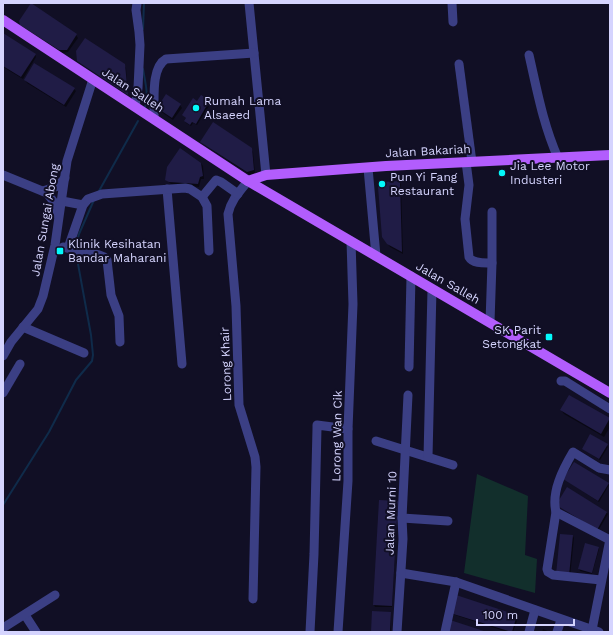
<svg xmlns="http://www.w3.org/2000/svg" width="613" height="635" font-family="'Work Sans',sans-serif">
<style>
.green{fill:#122f2c}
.shadow{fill:#0007}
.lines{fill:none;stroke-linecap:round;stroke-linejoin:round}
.stream{stroke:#0f2b4a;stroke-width:2}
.building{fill:#201c46}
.minor{stroke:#3b3f84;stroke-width:9}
.major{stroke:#b25dfd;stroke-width:10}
.poi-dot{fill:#04f9fb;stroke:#110f25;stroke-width:1.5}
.labels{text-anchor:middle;stroke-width:4;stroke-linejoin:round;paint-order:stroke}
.street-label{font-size:12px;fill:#d5d4fe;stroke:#110f25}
.poi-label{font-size:12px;fill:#d5d4fe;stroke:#110f25;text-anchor:start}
</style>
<rect width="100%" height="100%" fill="#110f25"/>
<path class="green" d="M 477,474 L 528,496 L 525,555 L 537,559 L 535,593 L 464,573 Z"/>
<g class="shadow">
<path d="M 21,25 L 76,35 L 78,38 L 68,52 L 62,53 L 22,28 Z"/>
<path d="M 3,35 L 35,54 L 36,57 L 23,79 L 3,67 Z"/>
<path d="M 78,60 L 124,65 L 126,68 L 128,94 Z"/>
<path d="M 25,80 L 74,89 L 76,91 L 66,107 L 27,83 Z"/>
<path d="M 202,96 L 211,103 L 197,125 L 193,123 L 191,126 L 186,123 L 185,121 L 187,119 L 183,115 L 198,102 Z"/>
<path d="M 180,105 L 182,108 L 173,120 L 160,111 L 158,108 Z"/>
<path d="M 201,142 L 251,149 L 253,152 L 255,173 L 250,175 L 203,144 Z"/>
<path d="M 201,163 L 203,166 L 204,179 L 201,179 L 199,187 L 171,184 L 166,179 Z"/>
<path d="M 399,182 L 401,184 L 403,254 L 390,247 L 385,240 Z"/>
<path d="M 570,396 L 610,419 L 610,427 L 604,437 L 564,414 L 561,410 Z"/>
<path d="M 607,445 L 608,447 L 600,460 L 583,449 Z"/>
<path d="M 564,479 L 608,484 L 609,485 L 599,502 Z"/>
<path d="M 397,502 L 398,504 L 392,607 L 375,607 L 374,605 Z"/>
<path d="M 558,506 L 607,513 L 608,514 L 598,531 Z"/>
<path d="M 573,536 L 574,538 L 570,577 L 558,576 Z"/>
<path d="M 598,547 L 599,549 L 592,574 L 580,571 L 579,569 Z"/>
<path d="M 456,596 L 517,616 L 518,618 L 513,632 L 507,632 L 452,614 Z"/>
<path d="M 391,613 L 391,632 L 372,632 Z"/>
<path d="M 543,629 L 550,632 L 542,632 Z"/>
</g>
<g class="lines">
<g class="stream">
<path d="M 143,29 L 144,3"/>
<path d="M 143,69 C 145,81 149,96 145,107"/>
<path d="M 99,191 L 138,121"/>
<path d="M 76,245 L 79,234 L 94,200"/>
<path d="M 3,505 L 49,432 L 76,380 L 92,361 L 93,355 L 91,335 L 76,253"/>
</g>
</g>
<g class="building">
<path d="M 31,3 L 77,34 L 67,50 L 59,50 L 20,25 L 19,21 Z"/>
<path d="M 3,33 L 36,54 L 21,77 L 3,66 Z"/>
<path d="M 85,38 L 125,64 L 128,95 L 77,61 L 76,51 Z"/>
<path d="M 34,63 L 75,88 L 64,105 L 24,80 Z"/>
<path d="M 166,94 L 181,104 L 172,118 L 157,108 Z"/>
<path d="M 201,95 L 210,100 L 196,124 L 192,122 L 190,125 L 184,121 L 186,118 L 182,115 L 193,98 L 197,101 Z"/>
<path d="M 213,122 L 252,148 L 254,170 L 247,172 L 200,142 Z"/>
<path d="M 180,148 L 201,163 L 203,176 L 200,177 L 198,184 L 169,182 L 165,180 L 167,167 Z"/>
<path d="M 400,181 L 402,252 L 387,244 L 382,237 L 378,187 L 381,182 Z"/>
<path d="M 569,395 L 610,418 L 601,434 L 560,410 Z"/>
<path d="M 590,434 L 608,444 L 599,459 L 582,449 Z"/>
<path d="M 574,462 L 609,483 L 598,501 L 563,479 Z"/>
<path d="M 567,487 L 607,512 L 597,530 L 556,505 Z"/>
<path d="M 379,500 L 398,501 L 392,606 L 373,605 Z"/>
<path d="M 560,534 L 573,535 L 569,576 L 556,575 Z"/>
<path d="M 585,543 L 599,547 L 592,573 L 578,569 Z"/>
<path d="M 456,595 L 517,615 L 512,632 L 450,613 Z"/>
<path d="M 372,611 L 391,612 L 390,632 L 371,632 Z"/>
<path d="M 450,620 L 487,632 L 447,632 Z"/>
</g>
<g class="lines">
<g class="minor">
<path d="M 249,3 L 266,175"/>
<path d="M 452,3 L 453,22"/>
<path d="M 529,55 C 537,90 543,124 558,158"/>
<path d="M 459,64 L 472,162"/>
<path d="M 135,107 L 138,88 L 140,45 L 139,32 L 136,10 L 137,3"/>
<path d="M 154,119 C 155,103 150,68 166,59 L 254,53"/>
<path d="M 466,162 L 469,185 L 465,219 L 469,257 C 473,264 484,263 492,263"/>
<path d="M 368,168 L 376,256"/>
<path d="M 3,175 L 47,193 L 56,205 L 58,215"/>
<path d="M 248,181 C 240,191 231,200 228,214 L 236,306 L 239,405 L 255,457 L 256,467 L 253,599"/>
<path d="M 167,189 L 182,364"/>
<path d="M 43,191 L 58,186 L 65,178"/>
<path d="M 202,197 L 216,180 L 221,182 L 238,194"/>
<path d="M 62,201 L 83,205"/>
<path d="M 63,247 L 99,255 L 104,257 L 107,260 L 111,295 L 119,316 L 120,342"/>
<path d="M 68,248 L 83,205 L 88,199 L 102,194 L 185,188 L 190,189 L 202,197 L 207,206 L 209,251"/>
<path d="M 490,322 L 492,263 L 492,212"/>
<path d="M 23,327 L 84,353"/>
<path d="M 3,356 L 11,342 L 38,309 L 43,296 L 55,245 L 67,161 L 93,79"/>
<path d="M 409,367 L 411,276"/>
<path d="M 561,381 L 565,381 L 610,409"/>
<path d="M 3,393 L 20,364"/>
<path d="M 376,441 L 453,465"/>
<path d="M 428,457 L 432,289"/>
<path d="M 556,512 L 610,540"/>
<path d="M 402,518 L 448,521"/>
<path d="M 401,573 L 456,582 L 599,632"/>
<path d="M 601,580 L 553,575 L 548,572 L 547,569 L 556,512 C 551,492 563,469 573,452 L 599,468 L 610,470"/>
<path d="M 25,615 L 36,632"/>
<path d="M 3,628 L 55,595"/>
<path d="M 592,630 L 610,539"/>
<path d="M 310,632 L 314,554 L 317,428 L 317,425 L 348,429"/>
<path d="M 338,632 L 348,481 L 348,429 L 353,304 L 351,241"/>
<path d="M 397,632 L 403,539 L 402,518 L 408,395"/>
<path d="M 445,632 L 456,582"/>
<path d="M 529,632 L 535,610"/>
<path d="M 557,632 L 561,620"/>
</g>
<g class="major">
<path d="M 3,20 L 248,181 L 610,393"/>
<path d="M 248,181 L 266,175 L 386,166 L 610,155"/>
</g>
</g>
<g class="poi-dot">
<circle cx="196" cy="108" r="4"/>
<circle cx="502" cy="173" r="4"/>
<circle cx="382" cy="184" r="4"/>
<rect x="56" y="247" width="8" height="8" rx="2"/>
<rect x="545" y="333" width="8" height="8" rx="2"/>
</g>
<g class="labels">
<g class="street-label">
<text transform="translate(133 90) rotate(33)" y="4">Jalan Salleh</text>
<text transform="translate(428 151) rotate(-3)" y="4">Jalan Bakariah</text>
<text transform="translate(45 220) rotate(-80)" y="4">Jalan Sungai Abong</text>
<text transform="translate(448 283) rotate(30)" y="4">Jalan Salleh</text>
<text transform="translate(226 364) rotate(-92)" y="4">Lorong Khair</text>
<text transform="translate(337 436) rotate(-89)" y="4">Lorong Wan Cik</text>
<text transform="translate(391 513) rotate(-88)" y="4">Jalan Murni 10</text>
</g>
<g class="poi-label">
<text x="204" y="105">Rumah Lama<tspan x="204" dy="14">Alsaeed</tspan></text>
<text x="510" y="170">Jia Lee Motor<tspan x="510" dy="14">Industeri</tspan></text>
<text x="390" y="181">Pun Yi Fang<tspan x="390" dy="14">Restaurant</tspan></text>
<text x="68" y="248">Klinik Kesihatan<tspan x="68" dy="14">Bandar Maharani</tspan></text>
<text x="541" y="334" text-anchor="end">SK Parit<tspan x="541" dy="14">Setongkat</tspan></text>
</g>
</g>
<rect width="613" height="635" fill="none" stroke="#d5d4fe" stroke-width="8"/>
<path d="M477 619v6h97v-6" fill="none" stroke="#d5d4fe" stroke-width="2"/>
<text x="483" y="619" font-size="12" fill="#d5d4fe" stroke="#110f25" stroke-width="3" paint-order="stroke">100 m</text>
</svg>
